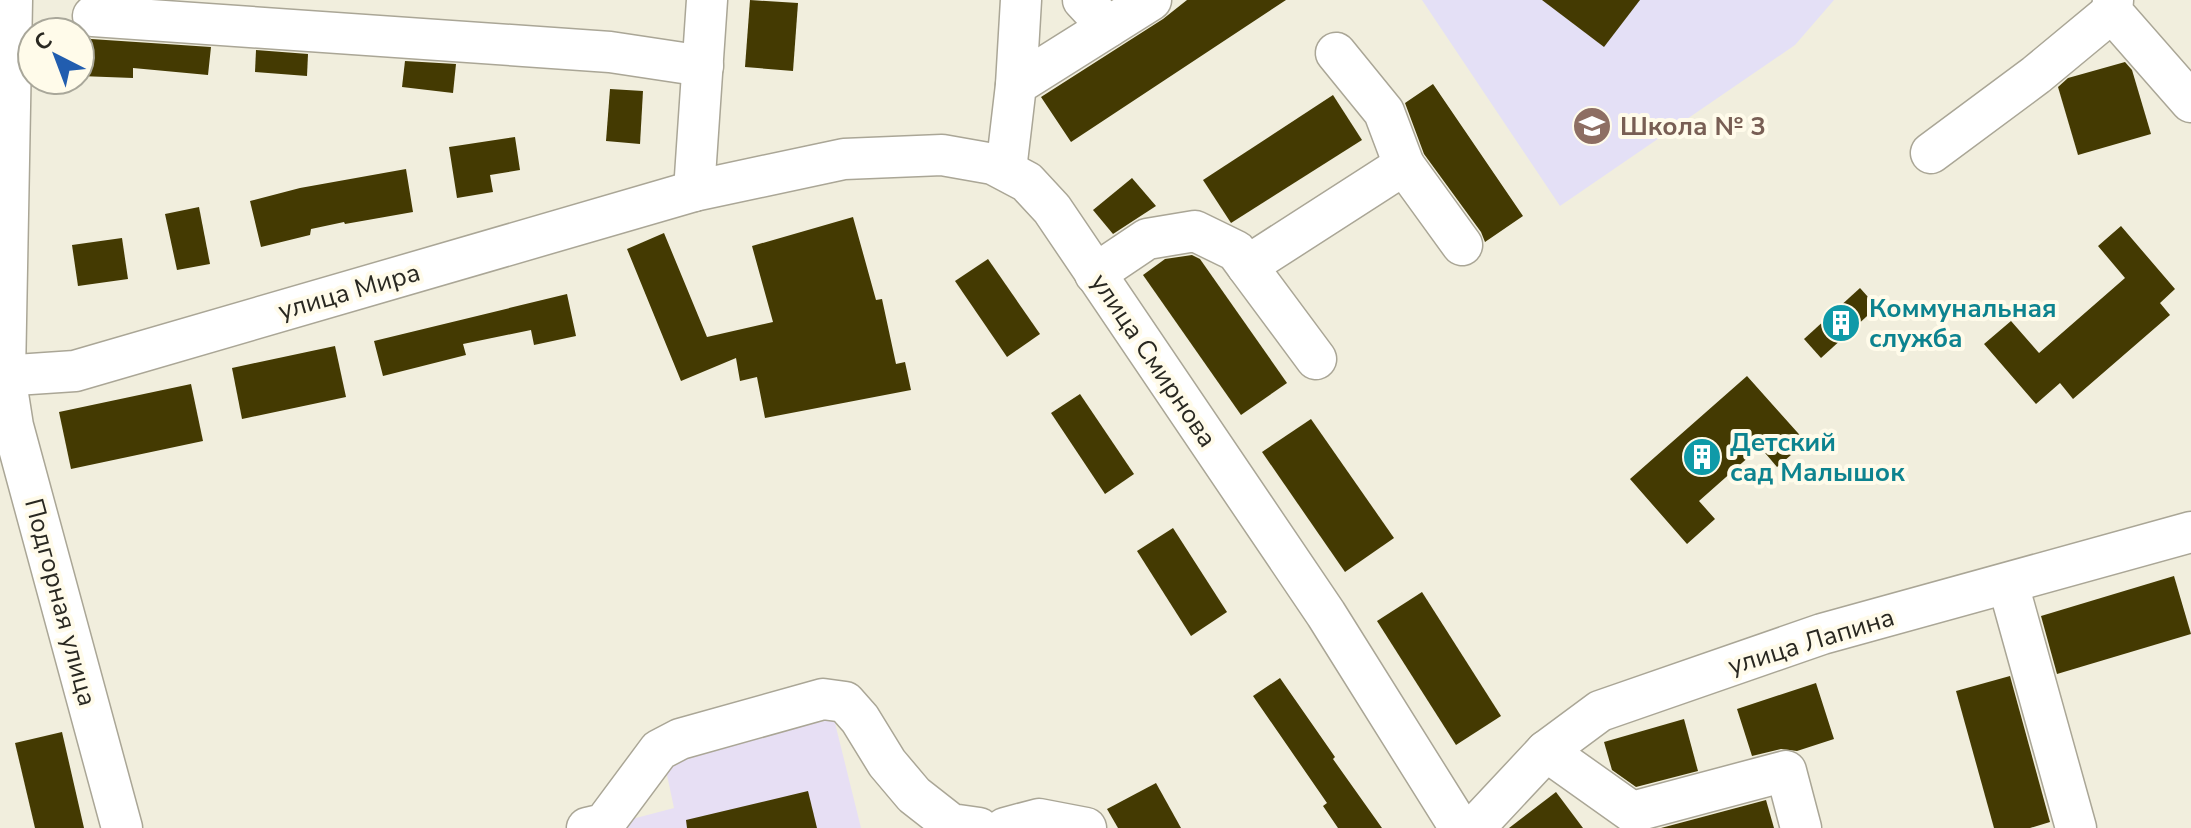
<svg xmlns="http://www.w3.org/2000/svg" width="2191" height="828" font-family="'Nunito Sans',sans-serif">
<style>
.industrial{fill:#e7dff4}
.education{fill:#e4e0f6}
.building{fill:#443a02}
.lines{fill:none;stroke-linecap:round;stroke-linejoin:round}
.minor-casing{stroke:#aaa696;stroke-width:43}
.minor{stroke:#fff;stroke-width:40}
.labels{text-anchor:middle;stroke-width:8;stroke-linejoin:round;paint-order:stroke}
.education-label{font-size:26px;font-weight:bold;fill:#785e54;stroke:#fffbea;text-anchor:start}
.street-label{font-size:26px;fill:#292821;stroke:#fffbea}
.culture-label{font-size:26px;font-weight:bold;fill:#0d838f;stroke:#fffbea;text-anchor:start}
</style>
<rect width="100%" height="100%" fill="#f1eedd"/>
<path class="industrial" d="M 834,719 L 861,828 L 598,828 L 674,808 L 663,756 Z"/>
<path class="education" d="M 1422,0 L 1834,0 L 1795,45 L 1560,206 Z"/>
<g class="building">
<path d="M 750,0 L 798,3 L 793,71 L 745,67 Z"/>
<path d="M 1187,0 L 1286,0 L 1071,142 L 1041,97 L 1163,19 Z"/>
<path d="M 1542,0 L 1640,0 L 1604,47 Z"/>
<path d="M 80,35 L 91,39 L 211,47 L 208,75 L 133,68 L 133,78 L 80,76 Z"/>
<path d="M 256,50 L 308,54 L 307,76 L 255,72 Z"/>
<path d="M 405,61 L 456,64 L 453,93 L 402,87 Z"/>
<path d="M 2125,62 L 2132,70 L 2151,134 L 2078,155 L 2058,87 L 2068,78 Z"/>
<path d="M 1433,84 L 1523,216 L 1485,242 L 1481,232 L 1424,154 L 1405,103 Z"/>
<path d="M 610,89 L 643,91 L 640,144 L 606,141 Z"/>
<path d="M 1333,95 L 1362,140 L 1231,223 L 1203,180 Z"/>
<path d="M 515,137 L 520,170 L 490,175 L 493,192 L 457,198 L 449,147 Z"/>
<path d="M 406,169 L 413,212 L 345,224 L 344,222 L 311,229 L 310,235 L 261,247 L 250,201 L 300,188 Z"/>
<path d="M 1132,178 L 1156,206 L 1113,234 L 1093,210 Z"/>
<path d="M 199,207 L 210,264 L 177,270 L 165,214 Z"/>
<path d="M 853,217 L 876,300 L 882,299 L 896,364 L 905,362 L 911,390 L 765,418 L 757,377 L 740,381 L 736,358 L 681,381 L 627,249 L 664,233 L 707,337 L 773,322 L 752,246 Z"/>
<path d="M 2121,226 L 2175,289 L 2160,303 L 2170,315 L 2073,399 L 2060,383 L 2036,404 L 1984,344 L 2011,321 L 2039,353 L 2125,278 L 2098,246 Z"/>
<path d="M 122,238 L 128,279 L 78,286 L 72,245 Z"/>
<path d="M 1192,255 L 1200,259 L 1287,383 L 1241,415 L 1143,275 L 1165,259 Z"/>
<path d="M 988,259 L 1040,334 L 1007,357 L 955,281 Z"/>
<path d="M 1860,288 L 1877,307 L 1821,358 L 1804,339 Z"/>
<path d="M 567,294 L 576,336 L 534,345 L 531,330 L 463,344 L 466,355 L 383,376 L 374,341 Z"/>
<path d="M 335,346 L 346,397 L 242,419 L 232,368 Z"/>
<path d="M 1747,376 L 1806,442 L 1777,467 L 1760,447 L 1699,501 L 1715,519 L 1687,544 L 1630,479 Z"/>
<path d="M 191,384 L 203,441 L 71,469 L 59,412 Z"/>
<path d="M 1080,394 L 1134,474 L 1105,494 L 1051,413 Z"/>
<path d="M 1311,419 L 1394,538 L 1345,572 L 1262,452 Z"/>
<path d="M 1173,528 L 1227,612 L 1191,636 L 1137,551 Z"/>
<path d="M 2174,576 L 2191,634 L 2057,674 L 2041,616 Z"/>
<path d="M 1422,592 L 1501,716 L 1456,745 L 1377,621 Z"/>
<path d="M 2010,676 L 2050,822 L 2030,828 L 1994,828 L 1956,691 Z"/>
<path d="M 1280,678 L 1335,757 L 1333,759 L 1382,828 L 1338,828 L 1323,806 L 1327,803 L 1253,696 Z"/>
<path d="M 1816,683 L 1834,739 L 1797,751 L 1781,749 L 1752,756 L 1737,709 Z"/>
<path d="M 1684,719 L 1698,771 L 1636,787 L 1612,770 L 1604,742 Z"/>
<path d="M 62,732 L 84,828 L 35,828 L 15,743 Z"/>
<path d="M 1156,783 L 1181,828 L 1118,828 L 1107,809 Z"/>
<path d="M 808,791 L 817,828 L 687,828 L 686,820 Z"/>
<path d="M 1556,792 L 1583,828 L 1509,828 Z"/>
<path d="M 1766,800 L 1774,828 L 1661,828 Z"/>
</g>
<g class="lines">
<g class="minor-casing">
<g id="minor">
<path d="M 12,0 L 5,375 L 13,426 L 122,828"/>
<path d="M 1083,0 L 1108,27"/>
<path d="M 2113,0 L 2112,12 L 2191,102"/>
<path d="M 93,16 L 610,52 L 703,66"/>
<path d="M 1336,53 L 1384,112 L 1404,165"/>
<path d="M 1016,85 L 1021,0"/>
<path d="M 1931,153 L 2036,75 L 2112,12"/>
<path d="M 1006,170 L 1016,85 L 1151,0"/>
<path d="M 694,191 L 707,0"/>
<path d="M 1247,266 L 1316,359"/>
<path d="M 1095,274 L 1147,239 L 1195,231 L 1236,251 L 1247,266 L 1404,165 L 1462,245"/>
<path d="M 0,376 L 75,371 L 694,191 L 844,159 L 942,155 L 993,164 L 1027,182 L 1052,209 L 1326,614 L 1460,828"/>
<path d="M 2008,584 L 2076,828"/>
<path d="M 1546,751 L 1632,812 L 1786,771 L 1801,828"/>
<path d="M 587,828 L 604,824 L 659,750 L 680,739 L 823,699 L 845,702 L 860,719 L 887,763 L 914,795 L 951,824 L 979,828"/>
<path d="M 1005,828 L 1039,819 L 1086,828"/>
<path d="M 1474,828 L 1546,751 L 1600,711 L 1822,634 L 2191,532"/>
</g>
</g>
<use href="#minor" class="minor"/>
</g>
<defs>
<g id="school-disc" transform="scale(2)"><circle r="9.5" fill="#8d6e63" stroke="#fffbea"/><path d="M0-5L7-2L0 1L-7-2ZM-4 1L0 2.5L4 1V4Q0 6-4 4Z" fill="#fff"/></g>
<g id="building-disc" transform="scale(2)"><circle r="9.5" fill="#0f9aa8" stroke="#fffbea"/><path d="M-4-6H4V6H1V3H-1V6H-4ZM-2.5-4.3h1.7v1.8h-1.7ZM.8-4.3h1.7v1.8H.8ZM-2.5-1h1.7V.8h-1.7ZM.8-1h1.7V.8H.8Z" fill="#fff"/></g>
</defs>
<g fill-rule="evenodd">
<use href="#school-disc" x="1592" y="126"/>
<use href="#building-disc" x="1841" y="323"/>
<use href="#building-disc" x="1702" y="457"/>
</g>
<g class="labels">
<g class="education-label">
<text x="1620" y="135">Школа № 3</text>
</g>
<g class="street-label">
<text transform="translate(349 291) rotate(-16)" y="9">улица Мира</text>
<text transform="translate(1154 360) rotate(56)" y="9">улица Смирнова</text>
<text transform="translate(61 602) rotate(75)" y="9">Подгорная улица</text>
<text transform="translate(1811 641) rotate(-17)" y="9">улица Лапина</text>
</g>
<g class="culture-label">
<text x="1869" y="317">Коммунальная<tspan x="1869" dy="30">служба</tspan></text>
<text x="1730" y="451">Детский<tspan x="1730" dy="30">сад Малышок</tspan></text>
</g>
</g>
<g transform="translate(56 56) rotate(318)"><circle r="38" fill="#fffbea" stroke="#a9a79a" stroke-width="2"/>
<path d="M0-6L14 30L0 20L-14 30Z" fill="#215daf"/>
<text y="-12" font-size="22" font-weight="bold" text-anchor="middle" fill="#292821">С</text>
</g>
</svg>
